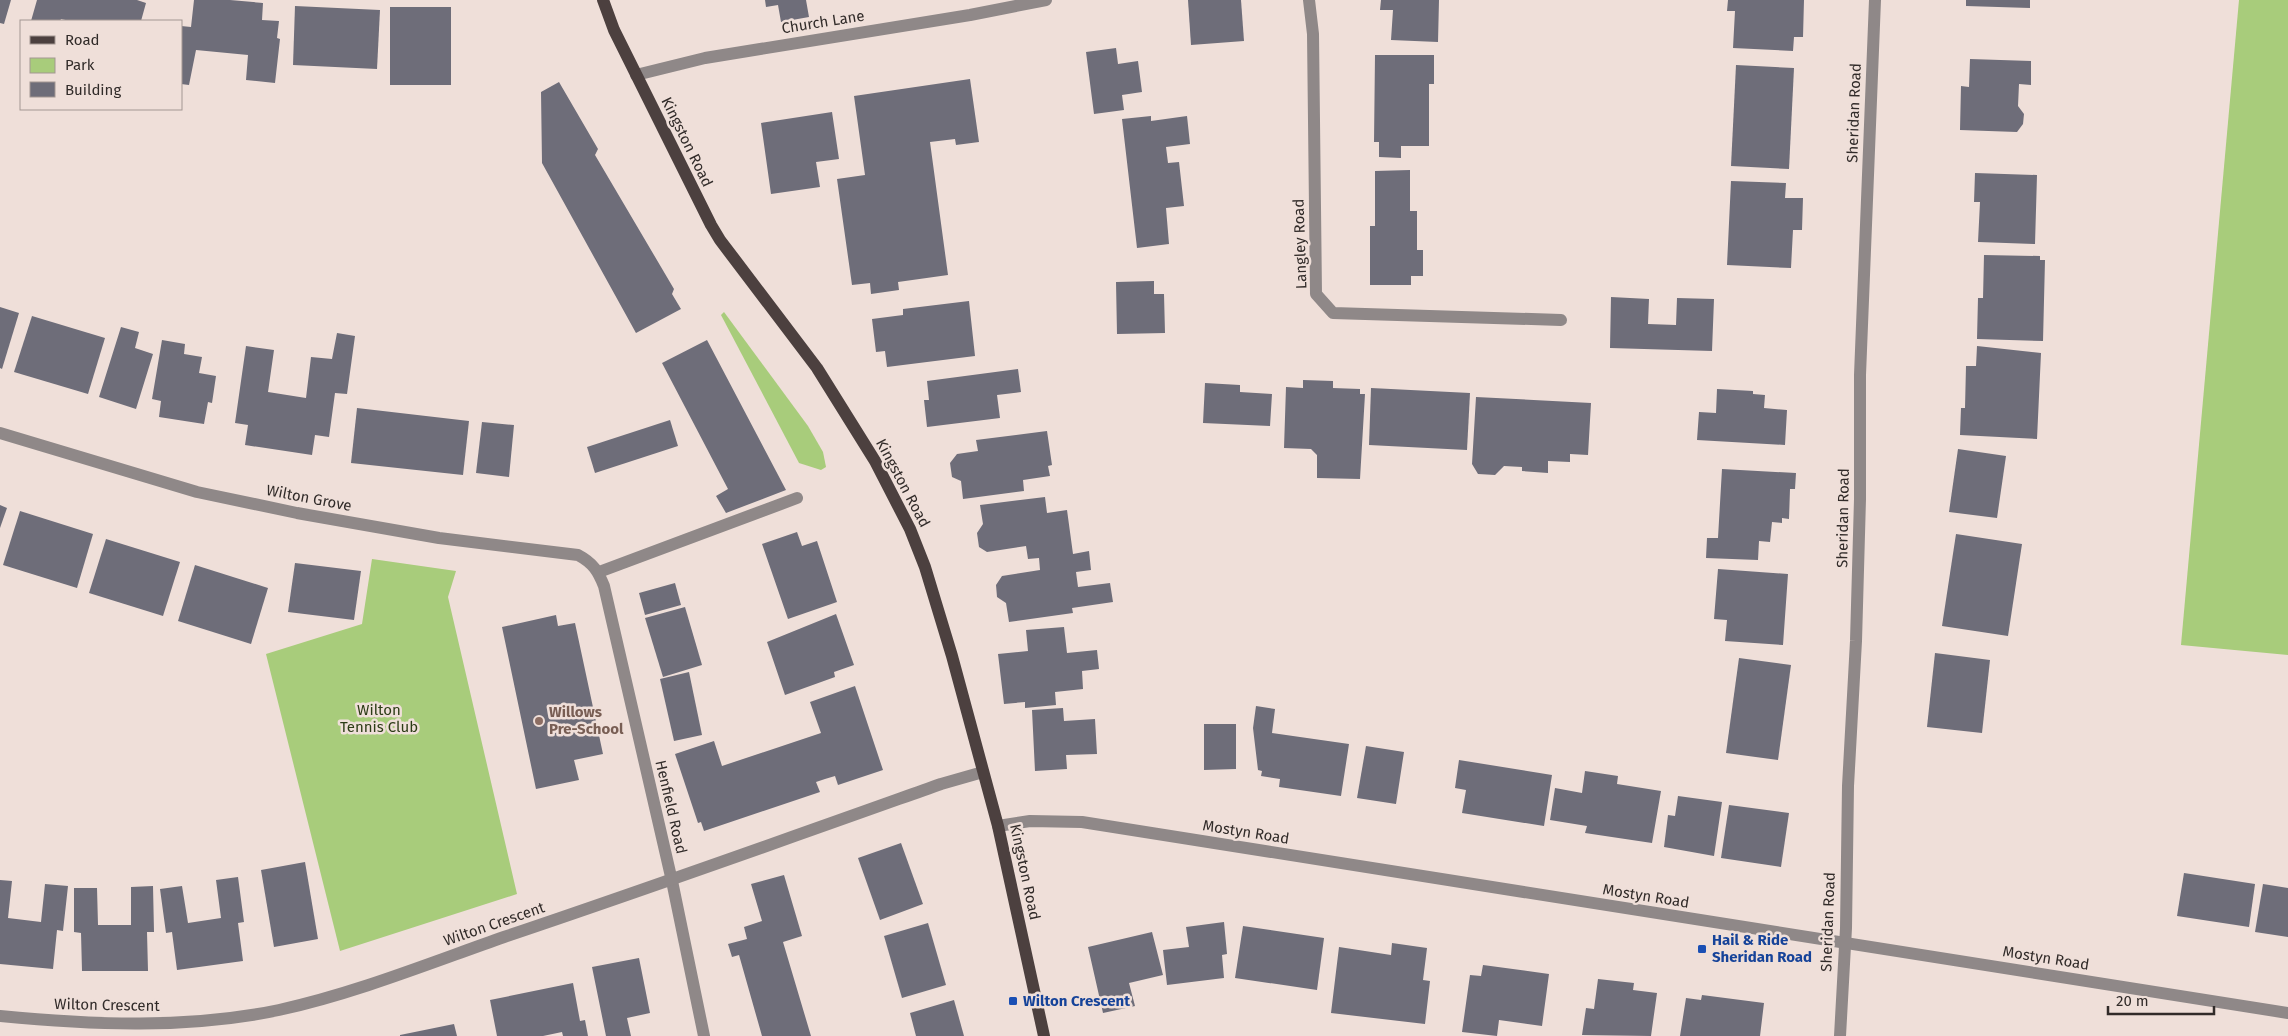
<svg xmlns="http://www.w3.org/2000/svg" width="2288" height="1036" font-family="'Fira Sans',sans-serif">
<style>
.green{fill:#a8cc7b}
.building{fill:#6e6d79}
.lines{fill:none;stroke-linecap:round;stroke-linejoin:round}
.minor{stroke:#8f8888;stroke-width:12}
.major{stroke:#4c403f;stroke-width:12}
.education-dot{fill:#8d6e63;stroke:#efdfd9;stroke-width:2}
.transit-dot{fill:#1a4fb4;stroke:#efdfd9;stroke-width:2}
.labels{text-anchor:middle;stroke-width:5;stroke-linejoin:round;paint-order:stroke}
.street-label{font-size:15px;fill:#312b29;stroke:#efdfd9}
.park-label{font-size:15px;fill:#2c3c16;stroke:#efdfd9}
.education-label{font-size:15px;font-weight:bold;fill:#785e54;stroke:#efdfd9;text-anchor:start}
.transit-label{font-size:15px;font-weight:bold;fill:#164399;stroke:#efdfd9;text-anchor:start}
</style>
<rect width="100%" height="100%" fill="#efdfd9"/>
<g class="green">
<path d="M 2239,0 L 2288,0 L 2288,655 L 2181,645 Z"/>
<path d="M 724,312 L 808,426 L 823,452 L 826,467 L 821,470 L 799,463 L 721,315 Z"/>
<path d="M 372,559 L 456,571 L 448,597 L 517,894 L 340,951 L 266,654 L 362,624 Z"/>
</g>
<g class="building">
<path d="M 0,0 L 11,0 L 4,24 L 0,23 Z"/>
<path d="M 37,0 L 137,0 L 146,3 L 141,21 L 70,21 L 61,19 L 60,21 L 31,21 Z"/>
<path d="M 194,0 L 230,0 L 263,3 L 262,20 L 279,21 L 277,38 L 280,39 L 275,83 L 246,80 L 248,55 L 196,50 L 189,85 L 181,84 L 181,26 L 191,27 Z"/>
<path d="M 765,0 L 806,0 L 809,17 L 781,22 L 778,5 L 766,7 Z"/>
<path d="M 1188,0 L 1241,0 L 1244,41 L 1191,45 Z"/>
<path d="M 1381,0 L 1439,0 L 1438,42 L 1391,40 L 1393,10 L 1380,10 Z"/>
<path d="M 1728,0 L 1804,0 L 1803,37 L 1794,37 L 1793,51 L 1733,48 L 1735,11 L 1727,11 Z"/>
<path d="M 1966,0 L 2030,0 L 2030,8 L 1966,6 Z"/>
<path d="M 295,6 L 380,10 L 377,69 L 293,65 Z"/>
<rect x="390" y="7" width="61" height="78"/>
<path d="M 1116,48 L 1118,64 L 1138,61 L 1142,92 L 1122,95 L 1124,110 L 1094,114 L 1086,52 Z"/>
<path d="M 1375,55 L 1434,55 L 1434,84 L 1429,84 L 1429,146 L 1401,146 L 1401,158 L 1379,157 L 1379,142 L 1374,142 Z"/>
<path d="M 1970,59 L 2031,61 L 2031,85 L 2019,84 L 2018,106 L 2024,114 L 2023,124 L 2017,132 L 1960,130 L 1961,86 L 1969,87 Z"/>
<path d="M 1736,65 L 1794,68 L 1789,169 L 1731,166 Z"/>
<path d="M 970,79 L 979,142 L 956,145 L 955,139 L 930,142 L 948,275 L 898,282 L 899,290 L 871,294 L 870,283 L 852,285 L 837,179 L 865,175 L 854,96 Z"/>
<path d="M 559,82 L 598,149 L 595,155 L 674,289 L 672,294 L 681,309 L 636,333 L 542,163 L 541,92 Z"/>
<path d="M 832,112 L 839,159 L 816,162 L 820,187 L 771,194 L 761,123 Z"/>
<path d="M 1151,116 L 1151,121 L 1187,116 L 1190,144 L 1166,147 L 1168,163 L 1179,162 L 1184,206 L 1166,208 L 1169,244 L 1137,248 L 1122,119 Z"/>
<path d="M 1410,170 L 1410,211 L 1417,211 L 1417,250 L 1423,250 L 1423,276 L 1411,276 L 1411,285 L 1370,285 L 1370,226 L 1375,226 L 1375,171 Z"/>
<path d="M 1975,173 L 2037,175 L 2035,244 L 1978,242 L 1980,202 L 1974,202 Z"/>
<path d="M 1731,181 L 1786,183 L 1785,198 L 1803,198 L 1802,230 L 1793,230 L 1791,268 L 1727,265 Z"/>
<path d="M 1984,255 L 2040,256 L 2040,260 L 2045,260 L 2043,341 L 1977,339 L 1978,298 L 1983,298 Z"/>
<path d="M 1154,281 L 1154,294 L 1164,294 L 1165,333 L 1117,334 L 1116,282 Z"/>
<path d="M 1611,297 L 1649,299 L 1648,324 L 1676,325 L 1677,298 L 1714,299 L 1712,351 L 1610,348 Z"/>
<path d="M 969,301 L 975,356 L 887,367 L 885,351 L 876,352 L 872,319 L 903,315 L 903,309 Z"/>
<path d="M 0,307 L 19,313 L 2,369 L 0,368 Z"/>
<path d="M 32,316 L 105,338 L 88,394 L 14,372 Z"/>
<path d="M 121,327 L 139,332 L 135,348 L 153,354 L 136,409 L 99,397 Z"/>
<path d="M 337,333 L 355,336 L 347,394 L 335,393 L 329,437 L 315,435 L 312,455 L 245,445 L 248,425 L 235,423 L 246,346 L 274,350 L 268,392 L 306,398 L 311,357 L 332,359 Z"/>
<path d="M 162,340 L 185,344 L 184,354 L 202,357 L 199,373 L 216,376 L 212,403 L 208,402 L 204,424 L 159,417 L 161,401 L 152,399 Z"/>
<path d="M 707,340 L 786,490 L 726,513 L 716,496 L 728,489 L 662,363 Z"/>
<path d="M 1977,346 L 2041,353 L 2037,439 L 1960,435 L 1961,408 L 1965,408 L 1966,366 L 1976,366 Z"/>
<path d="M 1018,369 L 1021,392 L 997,395 L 1000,418 L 927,427 L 924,400 L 929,400 L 927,381 Z"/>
<path d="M 1303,380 L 1333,381 L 1333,388 L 1360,389 L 1360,394 L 1365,394 L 1360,479 L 1317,478 L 1317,455 L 1311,449 L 1284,448 L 1286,387 L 1303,388 Z"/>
<path d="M 1205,383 L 1240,385 L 1240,392 L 1272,394 L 1270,426 L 1203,423 Z"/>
<path d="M 1371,388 L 1470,393 L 1467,450 L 1369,445 Z"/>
<path d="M 1717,389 L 1753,391 L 1753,394 L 1765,395 L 1764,408 L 1787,410 L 1785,445 L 1697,440 L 1699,412 L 1716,413 Z"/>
<path d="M 1476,397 L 1591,403 L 1588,455 L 1570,454 L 1570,462 L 1548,461 L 1548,473 L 1522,471 L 1522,467 L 1504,466 L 1495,475 L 1478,474 L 1472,464 Z"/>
<path d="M 357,408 L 469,421 L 463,475 L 351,463 Z"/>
<path d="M 670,420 L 678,446 L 595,473 L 587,447 Z"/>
<path d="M 482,422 L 514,425 L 509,477 L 476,473 Z"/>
<path d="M 1047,431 L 1052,465 L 1048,466 L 1050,476 L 1023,480 L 1024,491 L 963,499 L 961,481 L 952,477 L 950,463 L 957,454 L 978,451 L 976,440 Z"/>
<path d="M 1958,449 L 2006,456 L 1997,518 L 1949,512 Z"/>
<path d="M 1722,469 L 1796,473 L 1795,489 L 1790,489 L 1789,519 L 1782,518 L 1782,523 L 1772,522 L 1770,542 L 1759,541 L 1758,560 L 1706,558 L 1707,538 L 1718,538 Z"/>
<path d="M 1045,497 L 1047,513 L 1067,510 L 1073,554 L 1089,551 L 1091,570 L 1076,572 L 1078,587 L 1110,583 L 1113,602 L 1072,608 L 1073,613 L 1009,622 L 1006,603 L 997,597 L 996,585 L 1002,576 L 1040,570 L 1039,558 L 1028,559 L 1026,546 L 987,552 L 979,547 L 977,533 L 983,524 L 980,505 Z"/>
<path d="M 0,505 L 7,508 L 0,528 Z"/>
<path d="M 20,511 L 93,534 L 77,588 L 3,565 Z"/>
<path d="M 797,532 L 802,546 L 817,541 L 837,602 L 788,619 L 762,544 Z"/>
<path d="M 1956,534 L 2022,544 L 2008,636 L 1942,626 Z"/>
<path d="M 106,539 L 180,562 L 163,616 L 89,593 Z"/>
<path d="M 295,563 L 361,571 L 354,620 L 288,612 Z"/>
<path d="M 195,565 L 268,588 L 251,644 L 178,621 Z"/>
<path d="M 1718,569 L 1788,574 L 1783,645 L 1725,641 L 1727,620 L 1714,619 Z"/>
<path d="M 675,583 L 681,605 L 645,615 L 639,593 Z"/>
<path d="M 685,607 L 702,665 L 663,677 L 645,618 Z"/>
<path d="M 836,614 L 854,665 L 834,672 L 835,677 L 785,695 L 767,642 Z"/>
<path d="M 556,615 L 558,626 L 575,623 L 603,754 L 574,760 L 579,780 L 536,789 L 502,627 Z"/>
<path d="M 1064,627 L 1067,653 L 1097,650 L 1099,669 L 1082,671 L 1083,689 L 1055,692 L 1056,705 L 1025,708 L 1025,702 L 1004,704 L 998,654 L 1028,651 L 1026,630 Z"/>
<path d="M 1935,653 L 1990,660 L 1982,733 L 1927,727 Z"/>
<path d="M 1739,658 L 1791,665 L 1778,760 L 1726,753 Z"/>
<path d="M 689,672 L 702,735 L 674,741 L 660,679 Z"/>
<path d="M 855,686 L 883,770 L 838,785 L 835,776 L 825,779 L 816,782 L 820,792 L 704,831 L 701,822 L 698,823 L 675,754 L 714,741 L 722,766 L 821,733 L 810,702 Z"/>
<path d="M 1256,706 L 1275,709 L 1272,733 L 1349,744 L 1341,796 L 1279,787 L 1280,779 L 1261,776 L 1262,771 L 1258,770 L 1253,728 Z"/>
<path d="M 1063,708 L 1064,721 L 1095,719 L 1097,754 L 1066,755 L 1067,769 L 1035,771 L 1032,710 Z"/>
<path d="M 1204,724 L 1236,724 L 1236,769 L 1204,770 Z"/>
<path d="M 1366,746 L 1404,752 L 1396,804 L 1357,798 Z"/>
<path d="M 1459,760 L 1552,775 L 1544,826 L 1462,813 L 1466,790 L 1455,788 Z"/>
<path d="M 1585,771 L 1618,776 L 1617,784 L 1661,791 L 1652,843 L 1585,833 L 1587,826 L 1550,820 L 1555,788 L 1582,793 Z"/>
<path d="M 1678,796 L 1722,802 L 1714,856 L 1664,847 L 1668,815 L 1675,816 Z"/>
<path d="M 1729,805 L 1789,813 L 1781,867 L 1721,858 Z"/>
<path d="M 901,843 L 923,904 L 880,920 L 858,858 Z"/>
<path d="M 305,862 L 318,939 L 274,947 L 261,870 Z"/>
<path d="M 2184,873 L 2255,884 L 2249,927 L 2177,916 Z"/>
<path d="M 784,875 L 802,936 L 783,942 L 811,1036 L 762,1036 L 739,955 L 732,957 L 728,944 L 747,939 L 744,927 L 762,921 L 751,884 Z"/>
<path d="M 238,877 L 244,922 L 238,923 L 243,961 L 177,970 L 172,932 L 166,933 L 160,889 L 182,886 L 188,923 L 221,918 L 216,880 Z"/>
<path d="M 0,880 L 12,881 L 8,918 L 41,922 L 45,884 L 68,886 L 63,931 L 57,930 L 53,969 L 0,964 Z"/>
<path d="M 2263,884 L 2288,888 L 2288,937 L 2255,932 Z"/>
<path d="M 153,886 L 154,932 L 147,932 L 148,971 L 82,971 L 81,933 L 74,932 L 74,888 L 97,888 L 98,925 L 131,925 L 131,887 Z"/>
<path d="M 1224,922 L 1227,954 L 1222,955 L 1224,978 L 1167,985 L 1163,950 L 1189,947 L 1186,927 Z"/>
<path d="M 928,923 L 946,985 L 902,998 L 884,936 Z"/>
<path d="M 1243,926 L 1324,938 L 1317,990 L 1235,978 Z"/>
<path d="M 1152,932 L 1163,975 L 1129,983 L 1135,1006 L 1103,1013 L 1088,947 Z"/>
<path d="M 1392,943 L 1427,948 L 1423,980 L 1430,981 L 1425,1024 L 1331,1013 L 1339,947 L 1391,955 Z"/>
<path d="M 639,958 L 650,1013 L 627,1018 L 631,1036 L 606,1036 L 592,967 Z"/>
<path d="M 1483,965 L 1549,974 L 1542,1026 L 1499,1020 L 1497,1036 L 1462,1032 L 1470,975 L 1481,976 Z"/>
<path d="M 1598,979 L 1634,983 L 1633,990 L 1657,993 L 1651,1036 L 1582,1035 L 1586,1008 L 1594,1009 Z"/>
<path d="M 573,983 L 580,1021 L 585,1020 L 588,1036 L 563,1036 L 562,1032 L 543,1036 L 497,1036 L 490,1000 Z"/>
<path d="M 1702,995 L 1764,1003 L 1760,1036 L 1680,1036 L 1686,998 L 1701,1000 Z"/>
<path d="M 954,1000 L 964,1036 L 916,1036 L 910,1013 Z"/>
<path d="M 454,1024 L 457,1036 L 400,1036 L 400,1035 Z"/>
</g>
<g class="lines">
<g class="minor">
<path d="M 1309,0 L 1313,34 L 1316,294 L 1333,313 L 1561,320"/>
<path d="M 636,75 L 705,58 L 970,15 L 1046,0"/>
<path d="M 0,433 L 197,492 L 297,513 L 439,538 L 578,555 C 593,563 598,571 604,586 L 672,881 L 704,1036"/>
<path d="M 599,572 L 797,498"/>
<path d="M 998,826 L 1030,821 L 1082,822 L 2288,1013"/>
<path d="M 0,1016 C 92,1025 188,1029 279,1010 C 356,993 430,963 504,937 C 650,888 795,836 941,784 L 983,772"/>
<path d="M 1840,1036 L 1846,928 L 1848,786 L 1856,641 L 1860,499 L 1860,375 L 1875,0"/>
</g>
<path class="major" d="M 603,0 L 614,30 L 711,225 L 720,240 L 817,368 L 875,461 L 910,529 L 925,567 L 952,656 L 998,826 L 1044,1036"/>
</g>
<circle class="education-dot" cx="539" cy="721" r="5"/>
<g class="transit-dot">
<rect x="1697" y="944" width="10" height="10" rx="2.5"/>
<rect x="1008" y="996" width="10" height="10" rx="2.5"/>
</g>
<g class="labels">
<g class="street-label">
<text transform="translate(823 22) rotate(-9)" y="5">Church Lane</text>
<text transform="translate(1854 113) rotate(-88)" y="5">Sheridan Road</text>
<text transform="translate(687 142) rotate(64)" y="5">Kingston Road</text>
<text transform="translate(1300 244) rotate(-92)" y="5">Langley Road</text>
<text transform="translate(903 483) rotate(62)" y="5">Kingston Road</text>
<text transform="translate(309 498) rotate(11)" y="5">Wilton Grove</text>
<text transform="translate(1843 518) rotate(-89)" y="5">Sheridan Road</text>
<text transform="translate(671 807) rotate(77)" y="5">Henfield Road</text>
<text transform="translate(1246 832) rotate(9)" y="5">Mostyn Road</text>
<text transform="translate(1025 872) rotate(78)" y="5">Kingston Road</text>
<text transform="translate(1646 896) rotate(9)" y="5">Mostyn Road</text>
<text transform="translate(1828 922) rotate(-88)" y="5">Sheridan Road</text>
<text transform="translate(494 924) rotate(-19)" y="5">Wilton Crescent</text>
<text transform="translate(2046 958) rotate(9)" y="5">Mostyn Road</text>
<text transform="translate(107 1005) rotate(1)" y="5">Wilton Crescent</text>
</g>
<g class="park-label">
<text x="379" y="715">Wilton<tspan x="379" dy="17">Tennis Club</tspan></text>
</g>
<g class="education-label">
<text x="549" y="717">Willows<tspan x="549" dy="17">Pre-School</tspan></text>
</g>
<g class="transit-label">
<text x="1712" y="945">Hail &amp; Ride<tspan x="1712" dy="17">Sheridan Road</tspan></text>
<text x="1023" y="1006">Wilton Crescent</text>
</g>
</g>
<rect x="20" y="20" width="162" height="90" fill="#efdfd9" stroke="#a39793"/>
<rect x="30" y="36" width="25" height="8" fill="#4c403f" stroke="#a39793"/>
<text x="65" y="45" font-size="15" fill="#312b29">Road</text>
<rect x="30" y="58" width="25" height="15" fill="#a8cc7b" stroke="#a39793"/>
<text x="65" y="70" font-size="15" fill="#312b29">Park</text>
<rect x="30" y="82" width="25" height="15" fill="#6e6d79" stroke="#a39793"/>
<text x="65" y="95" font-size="15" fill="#312b29">Building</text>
<path d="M2108 1006v8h106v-8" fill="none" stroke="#312b29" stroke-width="2.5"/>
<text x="2116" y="1006" font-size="15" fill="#312b29" stroke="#efdfd9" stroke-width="4" paint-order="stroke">20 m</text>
</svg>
